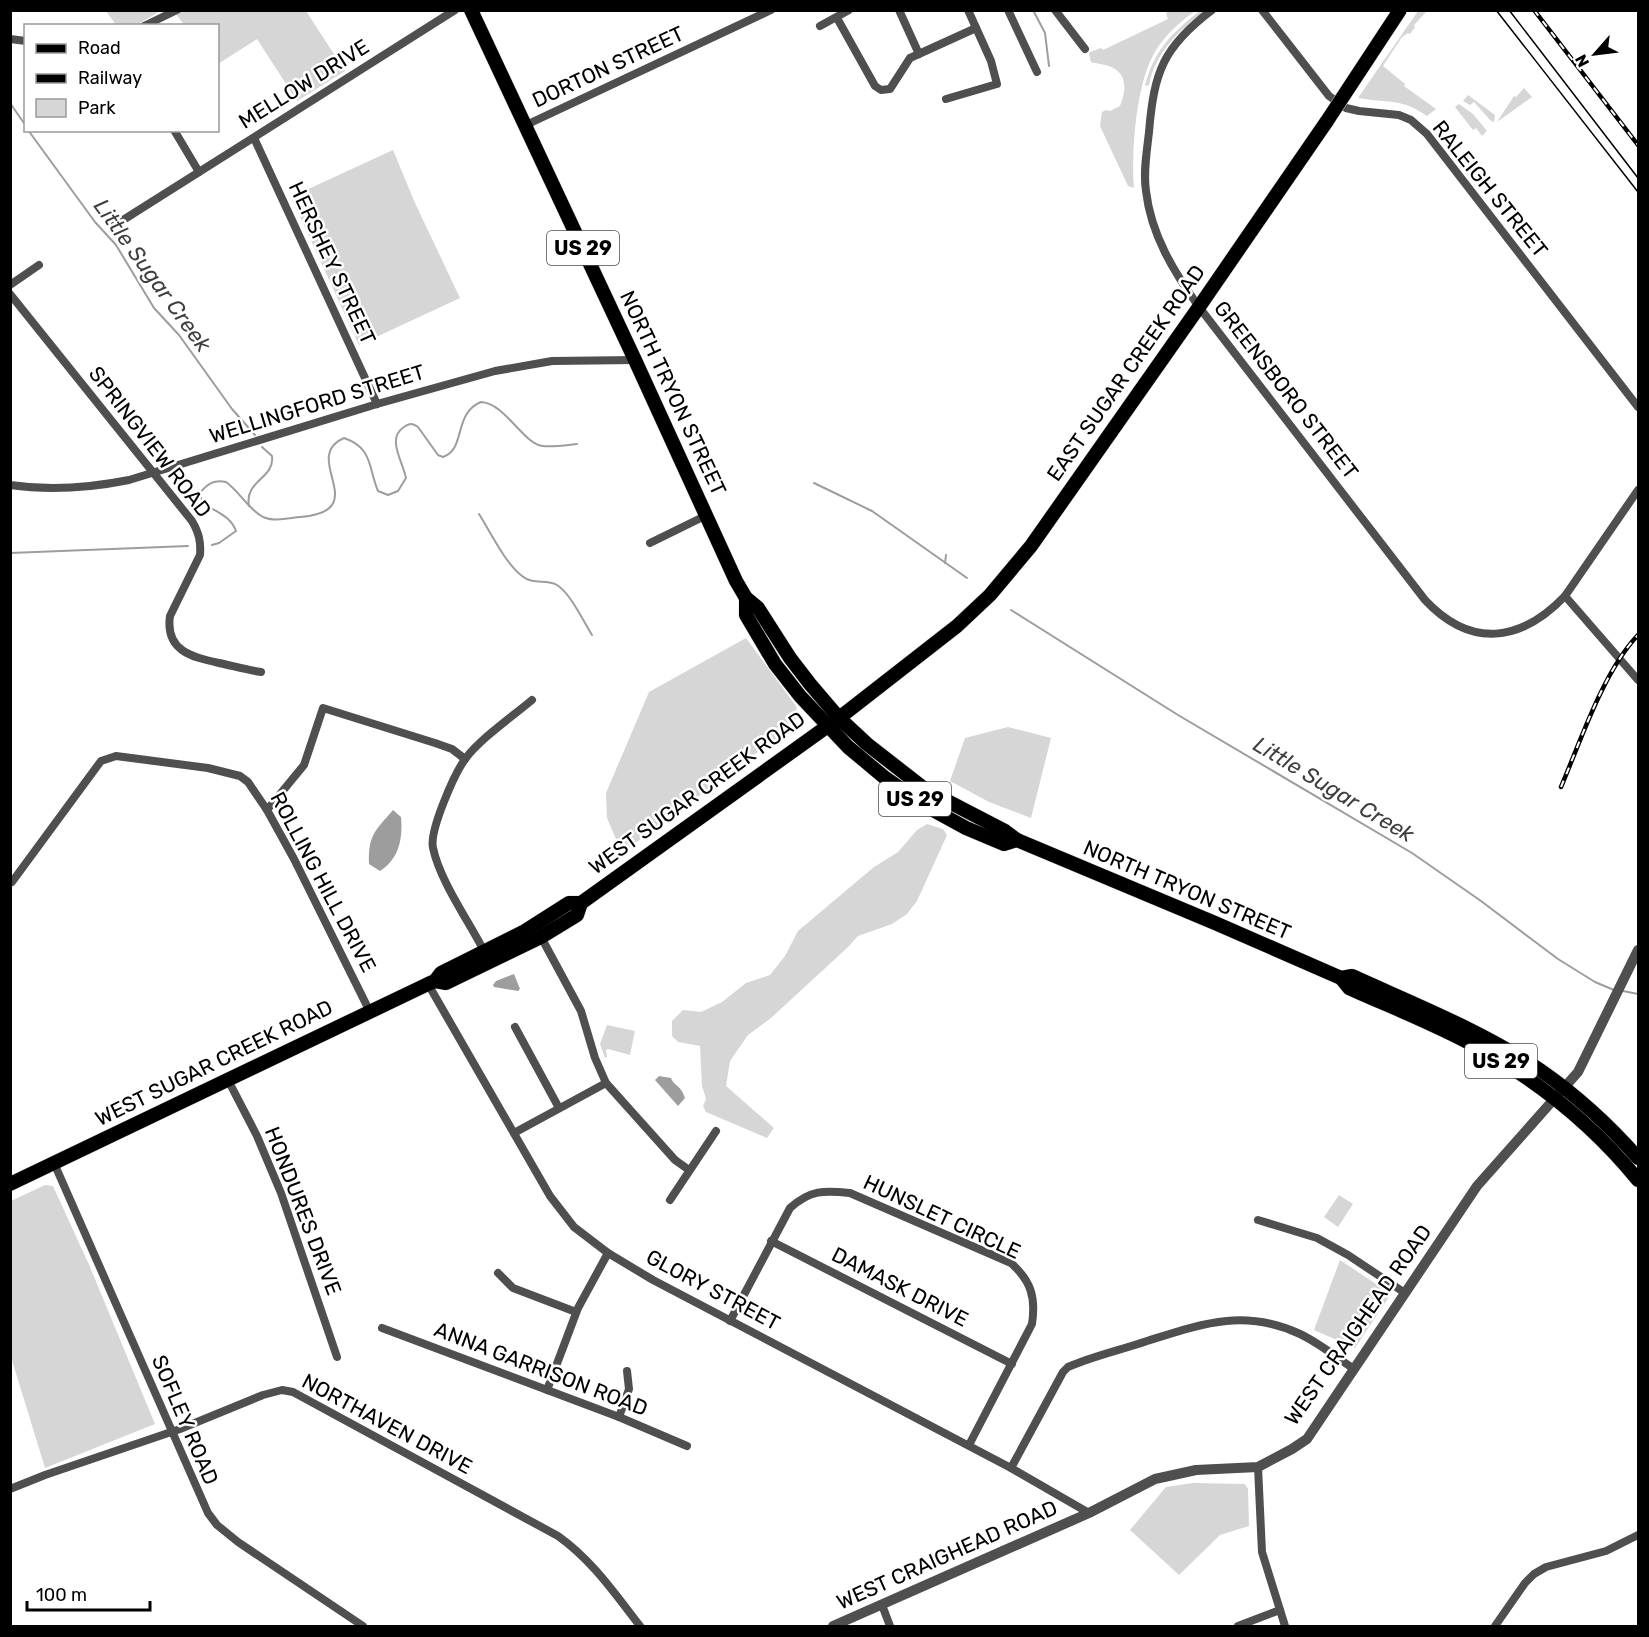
<svg xmlns="http://www.w3.org/2000/svg" width="1649" height="1637" font-family="Rubik,sans-serif">
<style>
.green{fill:#d6d6d6}
.water{fill:#9d9d9d}
.lines{fill:none;stroke-linecap:round;stroke-linejoin:round}
.stream{stroke:#9d9d9d;stroke-width:2}
.primary-casing{stroke:#dbdbdb;stroke-width:15}
.minor{stroke:#4f4f4f;stroke-width:8}
.tertiary{stroke:#4f4f4f;stroke-width:10}
.primary{stroke:#000;stroke-width:14}
.tram{stroke:#000;stroke-width:1.5}
.rail-casing{stroke:#000;stroke-width:4.5}
.rail{stroke:#fff;stroke-width:2;stroke-dasharray:7;stroke-linecap:butt}
.primary-bridge-casing{stroke:#dbdbdb;stroke-width:15;stroke-linecap:butt}
.primary-bridge{stroke:#000;stroke-width:14}
.labels{text-anchor:middle;stroke-width:5;stroke-linejoin:round;paint-order:stroke}
.shield{fill:#fff;stroke:#4c4c4c;stroke-width:1.5}
.shield-label{font-size:20px;font-weight:bold;fill:#000}
.street-label{font-size:21px;fill:#000;stroke:#fff}
.water-label{font-size:22px;font-style:italic;fill:#3e3e3e;stroke:#fff}
</style>
<rect width="100%" height="100%" fill="#fff"/>
<g class="green">
<path d="M 1171,10 L 1195,11 C 1180,22 1166,34 1156,50 C 1136,82 1131,151 1134,188 L 1128,186 L 1100,126 L 1102,112 L 1106,110 L 1110,111 L 1120,106 C 1126,92 1128,74 1111,67 C 1105,64 1098,64 1091,62 L 1089,54 L 1090,52 L 1101,48 L 1103,50 L 1168,19 L 1166,13 Z"/>
<path d="M 106,11 L 160,11 L 137,25 L 116,25 Z"/>
<path d="M 174,11 L 306,11 L 345,71 L 297,101 L 257,39 L 218,64 L 218,26 L 184,25 Z"/>
<path d="M 1200,11 L 1204,11 C 1178,32 1156,51 1149,85 L 1145,86 C 1153,52 1173,31 1200,11 Z"/>
<path d="M 1418,11 L 1427,11 L 1414,25 L 1415,27 L 1410,34 L 1408,33 L 1402,37 L 1383,66 L 1405,84 L 1404,86 L 1436,109 L 1427,116 C 1402,98 1386,103 1358,98 Z"/>
<path d="M 1524,88 L 1532,97 L 1497,122 L 1514,96 L 1516,97 Z"/>
<path d="M 1468,95 L 1495,115 L 1494,122 L 1491,121 L 1474,102 L 1470,105 L 1463,101 Z"/>
<path d="M 1459,104 L 1473,114 L 1487,131 L 1482,136 L 1476,128 L 1473,130 L 1455,107 Z"/>
<path d="M 393,150 L 415,203 L 460,298 L 359,345 L 291,197 Z"/>
<path d="M 746,638 L 796,706 C 798,716 796,721 789,729 L 622,853 L 607,818 L 606,793 L 649,692 Z"/>
<path d="M 1008,727 L 1051,738 L 1031,818 L 989,802 L 950,781 L 965,738 Z"/>
<path d="M 927,824 L 943,829 L 947,835 L 917,901 L 907,914 L 892,924 L 858,936 L 847,948 L 771,1018 L 748,1035 L 730,1061 L 726,1086 L 774,1128 L 767,1138 L 706,1112 L 703,1106 L 706,1099 L 702,1086 L 700,1046 L 678,1042 L 672,1036 L 672,1021 L 683,1010 L 701,1012 L 722,1002 L 746,983 L 770,975 L 785,956 L 798,931 L 874,867 L 898,852 L 917,830 Z"/>
<path d="M 607,1025 L 635,1031 L 630,1055 L 608,1049 L 606,1050 L 607,1057 L 605,1058 L 600,1044 Z"/>
<path d="M 45,1185 L 53,1186 L 90,1267 L 155,1424 L 45,1468 L 11,1357 L 11,1201 Z"/>
<path d="M 1339,1195 L 1353,1204 L 1338,1227 L 1324,1217 Z"/>
<path d="M 1340,1260 L 1391,1294 L 1355,1348 L 1314,1330 Z"/>
<path d="M 1193,1483 L 1245,1484 L 1248,1489 L 1249,1526 L 1220,1535 L 1179,1575 L 1130,1530 L 1166,1487 Z"/>
</g>
<g class="water">
<path d="M 393,810 L 401,817 C 403,839 399,859 380,871 L 369,864 C 368,835 375,831 393,810 Z"/>
<path d="M 514,974 L 520,989 L 518,991 L 494,987 L 493,985 L 496,981 Z"/>
<path d="M 659,1076 L 671,1078 C 674,1086 681,1085 685,1098 L 678,1106 L 655,1080 Z"/>
</g>
<g class="lines">
<g class="stream">
<path d="M 1033,10 L 1045,33 L 1049,66"/>
<path d="M 10,103 L 26,126"/>
<path d="M 28,130 L 95,222 L 116,245 L 154,308 L 179,335 L 232,409 L 255,435"/>
<path d="M 814,483 L 872,511 L 967,578"/>
<path d="M 249,506 C 244,480 275,479 272,456 L 262,447"/>
<path d="M 479,514 C 491,533 505,563 522,576 C 534,586 546,578 557,585 C 571,594 583,621 592,635"/>
<path d="M 212,545 L 219,543 L 236,531 C 228,510 205,512 199,494 C 207,484 214,479 226,482 C 240,492 247,508 263,517 C 274,522 289,518 300,517 C 375,511 299,457 344,438 C 373,448 368,467 378,491 L 388,495 L 398,491 L 406,478 C 403,462 386,438 404,427 C 410,423 412,423 418,427 L 438,455 L 443,457 C 466,450 453,413 481,402 C 505,403 523,444 543,446 C 554,447 567,445 577,444"/>
<path d="M 10,553 L 188,546"/>
<path d="M 945,563 L 946,555"/>
<path d="M 1011,610 L 1178,715 L 1412,853 L 1481,901 L 1558,959 L 1595,982 L 1614,990"/>
<path d="M 1623,991 L 1638,994"/>
</g>
<g class="primary-casing">
<g id="primary">
<path d="M 471,10 L 635,360 L 736,581 L 746,598 L 758,608 L 790,658 L 810,684 L 839,718 L 867,744 L 926,790 L 1005,831 L 1017,840 L 1215,923 L 1341,978 L 1349,988 C 1391,1007 1435,1024 1475,1046 C 1537,1080 1593,1125 1638,1180"/>
<path d="M 746,598 L 746,615 L 775,664 L 800,696 L 848,747 L 884,777 L 924,805 L 966,828 L 1004,844 L 1017,840"/>
<path d="M 1341,978 L 1352,976 C 1416,1005 1482,1031 1540,1070 C 1576,1095 1609,1125 1638,1158"/>
<path d="M 435,981 L 446,983 L 541,937 L 577,915 L 581,903"/>
<path d="M 10,1184 L 428,984 L 435,981 L 441,973 L 525,931 L 569,903 L 581,903 L 839,718 L 957,626 L 990,595 L 1031,546 L 1199,307 L 1327,121"/>
</g>
</g>
<g class="minor">
<path d="M 899,10 L 919,54"/>
<path d="M 1008,10 L 1037,72"/>
<path d="M 1055,10 L 1085,49"/>
<path d="M 1212,10 C 1163,47 1154,72 1149,132 C 1147,151 1143,172 1146,191 C 1151,235 1174,272 1199,307 L 1425,600 C 1471,649 1521,642 1565,596 L 1638,490"/>
<path d="M 1262,10 L 1329,96 L 1346,108 L 1359,111 L 1399,115 L 1411,120 L 1427,134 L 1638,407"/>
<path d="M 837,18 L 875,86 L 881,90 L 890,89 L 910,58 L 976,28"/>
<path d="M 144,26 L 177,10"/>
<path d="M 820,26 L 849,10"/>
<path d="M 10,39 L 26,41"/>
<path d="M 946,99 L 997,84 L 991,61 L 968,10"/>
<path d="M 526,125 L 771,10"/>
<path d="M 174,130 L 199,172"/>
<path d="M 254,138 L 377,404"/>
<path d="M 112,227 L 455,10"/>
<path d="M 10,285 L 39,265"/>
<path d="M 10,294 L 192,521 C 199,533 201,542 200,555 L 170,616 C 165,651 192,657 219,663 C 233,666 247,670 261,672"/>
<path d="M 10,485 C 51,491 89,488 129,480 L 377,404 L 495,371 L 552,361 L 635,360"/>
<path d="M 650,543 L 707,515"/>
<path d="M 1565,596 L 1638,680"/>
<path d="M 267,810 L 304,765 L 323,708 L 435,743 L 452,749 L 465,759"/>
<path d="M 12,882 L 101,761 L 116,756 L 208,768 L 240,776 L 248,782 L 267,810 L 294,859 L 370,1012"/>
<path d="M 541,937 L 581,1011 L 595,1058 L 606,1083 L 675,1160 L 689,1170"/>
<path d="M 484,951 C 468,920 440,881 433,848 C 429,831 455,772 466,758 C 480,739 513,716 532,700"/>
<path d="M 428,984 L 550,1196 L 574,1227 L 608,1253 L 653,1280 L 1011,1468 L 1089,1513"/>
<path d="M 515,1027 L 559,1108"/>
<path d="M 228,1080 L 257,1136 L 281,1193 L 337,1357"/>
<path d="M 514,1133 L 606,1083"/>
<path d="M 54,1163 L 208,1513 L 217,1525 L 238,1542 L 363,1626"/>
<path d="M 670,1200 L 716,1131"/>
<path d="M 1258,1220 L 1317,1238 L 1348,1255 L 1405,1293"/>
<path d="M 771,1241 L 1012,1364"/>
<path d="M 498,1273 L 513,1288 L 576,1312"/>
<path d="M 730,1321 L 790,1208 C 810,1190 824,1190 850,1193 L 1011,1263 C 1031,1281 1036,1297 1032,1324 L 969,1445"/>
<path d="M 382,1328 L 619,1417 L 687,1446"/>
<path d="M 547,1390 L 578,1308 L 608,1253"/>
<path d="M 619,1417 L 629,1389 L 627,1371"/>
<path d="M 1258,1467 L 1262,1552 L 1285,1626"/>
<path d="M 1011,1468 L 1063,1372 L 1068,1367 C 1093,1356 1121,1350 1147,1341 C 1201,1324 1244,1308 1300,1334 C 1319,1343 1336,1357 1354,1369"/>
<path d="M 10,1489 L 45,1475 L 180,1429 L 263,1395 L 282,1390 L 293,1392 L 558,1536 C 592,1560 615,1594 640,1626"/>
<path d="M 882,1605 L 890,1626"/>
<path d="M 1238,1626 L 1280,1610"/>
<path d="M 1495,1626 L 1525,1583 L 1534,1574 L 1546,1567 L 1606,1551 L 1638,1535"/>
</g>
<path class="tertiary" d="M 833,1626 L 1089,1513 L 1155,1479 L 1196,1470 L 1258,1467 L 1292,1449 L 1307,1439 L 1477,1186 L 1578,1072 L 1638,950"/>
<use href="#primary" class="primary"/>
<g class="tram">
<path d="M 1496,10 L 1638,192"/>
<path d="M 1509,10 L 1638,178"/>
</g>
<g class="rail-casing">
<g id="rail">
<path d="M 1534,10 L 1638,145"/>
<path d="M 1561,787 C 1581,740 1603,672 1638,635"/>
</g>
</g>
<use href="#rail" class="rail"/>
<g class="primary-bridge-casing">
<path id="primary-bridge" d="M 1327,121 L 1400,10"/>
</g>
<use href="#primary-bridge" class="primary-bridge"/>
</g>
<g class="labels">
<g class="shield">
<rect x="547" y="231" width="72" height="34" rx="4.5"/>
<rect x="879" y="782" width="72" height="34" rx="4.5"/>
<rect x="1465" y="1044" width="72" height="34" rx="4.5"/>
</g>
<g class="shield-label">
<text x="583" y="255">US 29</text>
<text x="915" y="806">US 29</text>
<text x="1501" y="1068">US 29</text>
</g>
<g class="street-label">
<text transform="translate(608 67) rotate(-25)" y="7">DORTON STREET</text>
<text transform="translate(304 84) rotate(-32)" y="7">MELLOW DRIVE</text>
<text transform="translate(1490 189) rotate(51)" y="7">RALEIGH STREET</text>
<text transform="translate(332 263) rotate(65)" y="7">HERSHEY STREET</text>
<text transform="translate(1126 373) rotate(-55)" y="7">EAST SUGAR CREEK ROAD</text>
<text transform="translate(1286 390) rotate(52)" y="7">GREENSBORO STREET</text>
<text transform="translate(673 393) rotate(65)" y="7">NORTH TRYON STREET</text>
<text transform="translate(317 404) rotate(-17)" y="7">WELLINGFORD STREET</text>
<text transform="translate(150 442) rotate(52)" y="7">SPRINGVIEW ROAD</text>
<text transform="translate(697 793) rotate(-36)" y="7">WEST SUGAR CREEK ROAD</text>
<text transform="translate(323 882) rotate(62)" y="7">ROLLING HILL DRIVE</text>
<text transform="translate(1187 890) rotate(23)" y="7">NORTH TRYON STREET</text>
<text transform="translate(214 1063) rotate(-26)" y="7">WEST SUGAR CREEK ROAD</text>
<text transform="translate(303 1211) rotate(69)" y="7">HONDURES DRIVE</text>
<text transform="translate(942 1217) rotate(25)" y="7">HUNSLET CIRCLE</text>
<text transform="translate(900 1287) rotate(27)" y="7">DAMASK DRIVE</text>
<text transform="translate(713 1290) rotate(28)" y="7">GLORY STREET</text>
<text transform="translate(1358 1325) rotate(-55)" y="7">WEST CRAIGHEAD ROAD</text>
<text transform="translate(541 1369) rotate(21)" y="7">ANNA GARRISON ROAD</text>
<text transform="translate(185 1420) rotate(67)" y="7">SOFLEY ROAD</text>
<text transform="translate(387 1424) rotate(28)" y="7">NORTHAVEN DRIVE</text>
<text transform="translate(947 1555) rotate(-24)" y="7">WEST CRAIGHEAD ROAD</text>
</g>
<g class="water-label">
<text transform="translate(153 275) rotate(54)" y="8">Little Sugar Creek</text>
<text transform="translate(1334 789) rotate(31)" y="8">Little Sugar Creek</text>
</g>
</g>
<rect width="1649" height="1637" fill="none" stroke="#000000" stroke-width="24"/>
<rect x="24" y="24" width="195" height="108" fill="#ffffff" stroke="#999999" stroke-width="1.5"/>
<rect x="36" y="44" width="30" height="9" fill="#000000" stroke="#999999" stroke-width="1.5"/>
<text x="78" y="54" font-size="18" fill="#000000">Road</text>
<rect x="36" y="74" width="30" height="9" fill="#000000" stroke="#999999" stroke-width="1.5"/>
<text x="78" y="84" font-size="18" fill="#000000">Railway</text>
<rect x="36" y="99" width="30" height="18" fill="#d6d6d6" stroke="#999999" stroke-width="1.5"/>
<text x="78" y="114" font-size="18" fill="#000000">Park</text>
<g transform="translate(1595 54) rotate(242)" stroke="#ffffff" stroke-width="4.5" paint-order="stroke">
<path d="M0-4.5L10 22L0 15L-10 22Z" fill="#000000"/>
<text y="-9" font-size="16" font-weight="bold" text-anchor="middle" fill="#000000">N</text>
</g>
<path d="M27 1601v9h123v-9" fill="none" stroke="#000000" stroke-width="3"/>
<text x="36" y="1601" font-size="18" fill="#000000" stroke="#ffffff" stroke-width="4.5" paint-order="stroke">100 m</text>
</svg>
